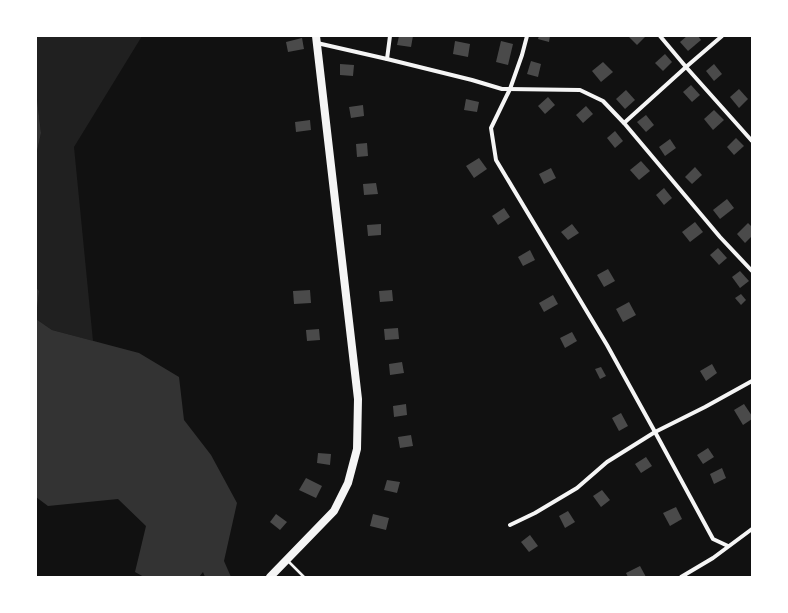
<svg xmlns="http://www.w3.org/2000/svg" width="788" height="613" font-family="'PT Sans Narrow',sans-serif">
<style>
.green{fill:#202020}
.water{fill:#333}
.building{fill:#4a4a4a}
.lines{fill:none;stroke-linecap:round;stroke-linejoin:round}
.service{stroke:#f5f5f5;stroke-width:2.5}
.minor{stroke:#f5f5f5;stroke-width:4}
.primary{stroke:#f5f5f5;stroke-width:8}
</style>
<rect width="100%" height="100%" fill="#111"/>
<path class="green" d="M 36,36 L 142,36 L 74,147 L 93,341 L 52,330 L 36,319 L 39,291 L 36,287 L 36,156 L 41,133 L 36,91 Z"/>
<g class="water">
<path d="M 36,91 L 41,133 L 36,156 Z"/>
<path d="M 36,287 L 39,291 L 36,319 L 52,330 L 139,353 L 179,377 L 184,420 L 211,455 L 237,503 L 224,561 L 231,577 L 205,577 L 203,572 L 199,577 L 144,577 L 135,572 L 146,526 L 118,499 L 48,506 L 36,497 Z"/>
</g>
<g class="building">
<path d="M 399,36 L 413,36 L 411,47 L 397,45 Z"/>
<path d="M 539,36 L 550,36 L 549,42 L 538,39 Z"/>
<path d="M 628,36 L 646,36 L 637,45 Z"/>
<path d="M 687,36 L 698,36 L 701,40 L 688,51 L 680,42 Z"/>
<path d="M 302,38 L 304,49 L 288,52 L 286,42 Z"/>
<path d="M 455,41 L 470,44 L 468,57 L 453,54 Z"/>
<path d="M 501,41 L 513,44 L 508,65 L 496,62 Z"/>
<path d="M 665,54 L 672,62 L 663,71 L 655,63 Z"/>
<path d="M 531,61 L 541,64 L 538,77 L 527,74 Z"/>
<path d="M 603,62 L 613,72 L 601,82 L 592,71 Z"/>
<path d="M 340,64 L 354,65 L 353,76 L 340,75 Z"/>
<path d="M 714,64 L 722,74 L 714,81 L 706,71 Z"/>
<path d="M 691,85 L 700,95 L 692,102 L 683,92 Z"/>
<path d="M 739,89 L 748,99 L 739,108 L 730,97 Z"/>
<path d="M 626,90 L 635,100 L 625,109 L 616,99 Z"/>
<path d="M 548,97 L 555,105 L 545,114 L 538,106 Z"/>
<path d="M 466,99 L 479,102 L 477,112 L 464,110 Z"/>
<path d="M 363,105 L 364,116 L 351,118 L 349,107 Z"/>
<path d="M 586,106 L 593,114 L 583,123 L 576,115 Z"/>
<path d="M 714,110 L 724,120 L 713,130 L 704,119 Z"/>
<path d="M 646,115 L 654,125 L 646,132 L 637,122 Z"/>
<path d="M 310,120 L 311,130 L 296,132 L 295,122 Z"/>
<path d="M 615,131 L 623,141 L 615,148 L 607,138 Z"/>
<path d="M 736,138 L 744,146 L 734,155 L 727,147 Z"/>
<path d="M 670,139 L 676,148 L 665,156 L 659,147 Z"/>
<path d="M 367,143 L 368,156 L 357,157 L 356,144 Z"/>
<path d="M 479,158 L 487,169 L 474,178 L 466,166 Z"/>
<path d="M 641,161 L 650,171 L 639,180 L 630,170 Z"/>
<path d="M 695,167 L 702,175 L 692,184 L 685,177 Z"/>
<path d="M 551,168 L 556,178 L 544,184 L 539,174 Z"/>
<path d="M 376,183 L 378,194 L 364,195 L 363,184 Z"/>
<path d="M 664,188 L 672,198 L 664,205 L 656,195 Z"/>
<path d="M 727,199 L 734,208 L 720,219 L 713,210 Z"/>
<path d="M 504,208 L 510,217 L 498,225 L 492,216 Z"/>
<path d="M 695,222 L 703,232 L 690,242 L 682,232 Z"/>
<path d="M 748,223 L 752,227 L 752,236 L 745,243 L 737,234 Z"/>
<path d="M 381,224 L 381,235 L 368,236 L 367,225 Z"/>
<path d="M 572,224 L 579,233 L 568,240 L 561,232 Z"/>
<path d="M 718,248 L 727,258 L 719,265 L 710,255 Z"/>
<path d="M 530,250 L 535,260 L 523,266 L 518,257 Z"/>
<path d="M 608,269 L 615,281 L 604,287 L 597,275 Z"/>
<path d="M 740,271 L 749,281 L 740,288 L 732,277 Z"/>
<path d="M 310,290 L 311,303 L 294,304 L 293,291 Z"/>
<path d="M 392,290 L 393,301 L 380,302 L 379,291 Z"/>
<path d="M 741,294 L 746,300 L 741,305 L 735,298 Z"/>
<path d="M 553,295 L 558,304 L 544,312 L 539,303 Z"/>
<path d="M 629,302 L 636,315 L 623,322 L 616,309 Z"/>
<path d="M 398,328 L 399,339 L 385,340 L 384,329 Z"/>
<path d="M 319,329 L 320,340 L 307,341 L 306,330 Z"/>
<path d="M 572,332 L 577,341 L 565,348 L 560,338 Z"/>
<path d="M 402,362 L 404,373 L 390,375 L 389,364 Z"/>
<path d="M 712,364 L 717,373 L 706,381 L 700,371 Z"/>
<path d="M 601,367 L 606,376 L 600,379 L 595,369 Z"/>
<path d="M 406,404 L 407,415 L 394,417 L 393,406 Z"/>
<path d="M 744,404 L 752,416 L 752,419 L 743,425 L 734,410 Z"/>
<path d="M 621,413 L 628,426 L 619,431 L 612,418 Z"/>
<path d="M 411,435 L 413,446 L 400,448 L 398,437 Z"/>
<path d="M 708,448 L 714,457 L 703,464 L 697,455 Z"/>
<path d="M 318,453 L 331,454 L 330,465 L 317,463 Z"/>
<path d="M 646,457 L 652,466 L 641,473 L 635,464 Z"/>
<path d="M 722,468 L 726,478 L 714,484 L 710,474 Z"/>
<path d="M 306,478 L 322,486 L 316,498 L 299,490 Z"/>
<path d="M 387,480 L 400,482 L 397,493 L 384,490 Z"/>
<path d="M 602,490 L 610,500 L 601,507 L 593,496 Z"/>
<path d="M 676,507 L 682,519 L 670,526 L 663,513 Z"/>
<path d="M 568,511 L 575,522 L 565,528 L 559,516 Z"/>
<path d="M 276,514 L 287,522 L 280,530 L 270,522 Z"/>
<path d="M 373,514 L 389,518 L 386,530 L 370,526 Z"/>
<path d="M 530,535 L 538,546 L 529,552 L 521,542 Z"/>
<path d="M 640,566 L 646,577 L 628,577 L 626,573 Z"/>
</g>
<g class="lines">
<path class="service" d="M 287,560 L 304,577"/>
<g class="minor">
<path d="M 527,36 L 522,55 L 510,89 L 491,128 L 496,160 L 607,345 L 655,432 L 713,539 L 728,546"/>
<path d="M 660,36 L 686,67 L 752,141"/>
<path d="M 317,43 L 387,59 L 472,80 L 502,89 L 580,90 L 603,101 L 624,123 L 720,237 L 752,271"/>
<path d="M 387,59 L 390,36"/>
<path d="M 624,123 L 686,67 L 722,36"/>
<path d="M 510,525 L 535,513 L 577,488 L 607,462 L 655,432 L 705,407 L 752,381"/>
<path d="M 681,577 L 713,558 L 752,529"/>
</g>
<path class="primary" d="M 270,577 L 334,511 L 348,483 L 357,449 L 358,399 L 316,36"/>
</g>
<rect width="788" height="613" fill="none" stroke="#ffffff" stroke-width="74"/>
</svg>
